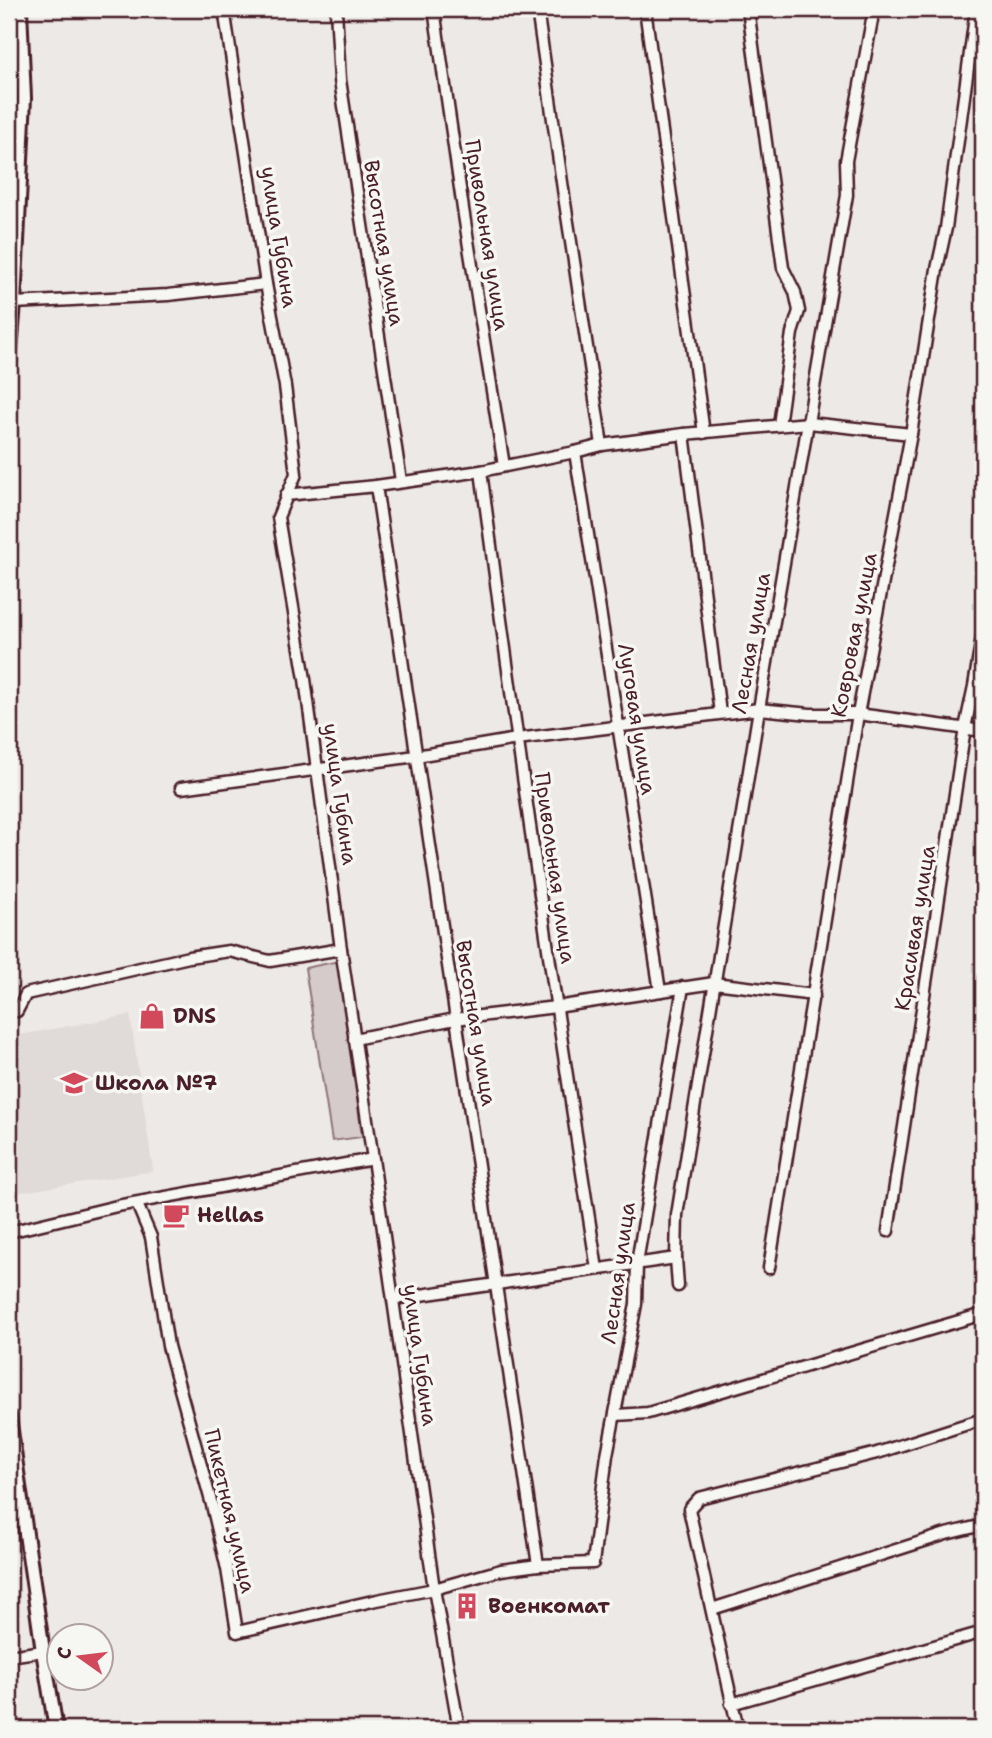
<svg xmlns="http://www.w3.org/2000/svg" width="992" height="1738" font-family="'Shantell Sans',sans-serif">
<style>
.built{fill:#e0dad8}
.green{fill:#d4cbca;stroke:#8f757a;stroke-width:2}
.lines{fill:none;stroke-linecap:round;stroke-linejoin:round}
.minor-casing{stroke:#4a1f2b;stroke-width:15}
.tertiary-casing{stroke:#4a1f2b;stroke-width:18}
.minor{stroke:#f6f6f2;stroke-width:10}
.tertiary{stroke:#f6f6f2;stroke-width:12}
.labels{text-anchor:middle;stroke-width:7;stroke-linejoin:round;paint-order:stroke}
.street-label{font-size:21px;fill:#4a1f2b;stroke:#f6f6f2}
.poi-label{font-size:21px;font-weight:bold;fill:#4a1f2b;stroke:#f6f6f2;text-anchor:start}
</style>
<rect width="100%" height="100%" fill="#ece9e6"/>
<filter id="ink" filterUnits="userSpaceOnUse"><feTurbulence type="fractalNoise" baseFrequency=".0143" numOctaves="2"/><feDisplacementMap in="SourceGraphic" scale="14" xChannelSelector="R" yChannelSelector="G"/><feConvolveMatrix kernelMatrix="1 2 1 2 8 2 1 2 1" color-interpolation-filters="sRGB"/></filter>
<g filter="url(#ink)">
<path class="built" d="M 130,1015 L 153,1171 L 9,1194 L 9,1037 Z"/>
<path class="green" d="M 339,961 L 362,1137 L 332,1141 L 305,968 Z"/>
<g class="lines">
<g class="minor-casing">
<g id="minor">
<path d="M 224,9 L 266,284 L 285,386 L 296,474 L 278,517 L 305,679 L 341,949 L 373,1159 L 434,1589 L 459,1729"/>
<path d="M 336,9 L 340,80 L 401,481"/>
<path d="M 434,9 L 463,209 L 504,466"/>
<path d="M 537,9 L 564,196 L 602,445"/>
<path d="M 645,9 L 704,433"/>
<path d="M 748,9 L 783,268 L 795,292 L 799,311 L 792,333 L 779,425"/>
<path d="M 14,303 L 168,295 L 266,284"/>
<path d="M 684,434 L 720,713"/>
<path d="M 575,452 L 660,991"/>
<path d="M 481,471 C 516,737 555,1003 597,1269"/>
<path d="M 376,486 L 538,1565"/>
<path d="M 286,495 L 376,486 L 481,471 L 575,452 L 602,445 L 684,434 L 809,423 L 911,434"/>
<path d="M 181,788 L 416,756 L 517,739 L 759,709 L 810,714 L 858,714 L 983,731"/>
<path d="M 9,1012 L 17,1011 L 26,994 L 189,957 L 229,951 L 270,961 L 341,949"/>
<path d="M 354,1039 L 455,1019 L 556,1007 L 714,983 L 814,995"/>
<path d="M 137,1204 L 151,1237 L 168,1346 L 212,1505 L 227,1569 L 237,1632 L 377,1600 L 434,1589 L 501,1570 L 538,1565 L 593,1563 L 607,1455 L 636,1304 L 637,1263 L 683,987"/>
<path d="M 888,1231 L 965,728 L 974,686 L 983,631"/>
<path d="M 9,1232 L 117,1206 L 373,1159"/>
<path d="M 769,1268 L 858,714 L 911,434 L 937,269 L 946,228 L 976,9"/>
<path d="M 678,1286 L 676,1258 L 677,1215 L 759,709 L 847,195 L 846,161 L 874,9"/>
<path d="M 393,1299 L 676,1258"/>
<path d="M 616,1415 L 648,1413 L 983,1314"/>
<path d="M 712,1609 L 946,1534 L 983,1525"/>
<path d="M 9,1656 L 43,1651"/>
<path d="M 731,1704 L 983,1632"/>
<path d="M 738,1729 L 689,1509 L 699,1498 L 877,1453 L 983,1419"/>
</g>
</g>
<g class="tertiary-casing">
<g id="tertiary">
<path d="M 9,363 L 14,303 L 24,98 L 20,9"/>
<path d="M 9,1417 L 43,1651 L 56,1729"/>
</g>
</g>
<use href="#minor" class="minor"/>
<use href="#tertiary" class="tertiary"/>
</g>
</g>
<defs>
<g id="shop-bare" transform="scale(2.1)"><path d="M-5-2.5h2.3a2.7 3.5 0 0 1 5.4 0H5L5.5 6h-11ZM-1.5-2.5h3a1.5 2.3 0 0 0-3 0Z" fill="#d1495b" stroke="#f6f6f2" stroke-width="2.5" paint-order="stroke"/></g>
<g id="school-bare" transform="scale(2.1)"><path d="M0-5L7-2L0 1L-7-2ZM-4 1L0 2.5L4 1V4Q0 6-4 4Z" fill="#d1495b" stroke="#f6f6f2" stroke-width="2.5" paint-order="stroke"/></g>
<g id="cafe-bare" transform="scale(2.1)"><path d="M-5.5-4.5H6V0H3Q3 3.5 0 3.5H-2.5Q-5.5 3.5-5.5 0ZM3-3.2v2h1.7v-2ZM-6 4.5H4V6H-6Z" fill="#d1495b" stroke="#f6f6f2" stroke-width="2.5" paint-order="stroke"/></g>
<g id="building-bare" transform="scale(2.1)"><path d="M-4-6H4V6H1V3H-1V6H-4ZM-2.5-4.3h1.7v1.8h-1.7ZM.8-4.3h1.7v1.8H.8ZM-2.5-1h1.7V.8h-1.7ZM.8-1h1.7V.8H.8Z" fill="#d1495b" stroke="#f6f6f2" stroke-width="2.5" paint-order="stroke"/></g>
</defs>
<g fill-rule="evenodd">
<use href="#shop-bare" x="152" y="1016"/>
<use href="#school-bare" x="74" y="1083"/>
<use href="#cafe-bare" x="176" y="1215"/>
<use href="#building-bare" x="467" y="1606"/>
</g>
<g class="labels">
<g class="street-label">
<text transform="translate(487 235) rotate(81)" y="7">Привольная улица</text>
<text transform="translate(279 237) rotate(81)" y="7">улица Губина</text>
<text transform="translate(384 243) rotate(81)" y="7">Высотная улица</text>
<text transform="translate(854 635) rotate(-79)" y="7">Ковровая улица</text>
<text transform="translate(751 643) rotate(-80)" y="7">Лесная улица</text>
<text transform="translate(637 719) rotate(81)" y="7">Луговая улица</text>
<text transform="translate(340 794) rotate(82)" y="7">улица Губина</text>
<text transform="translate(555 868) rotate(82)" y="7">Привольная улица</text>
<text transform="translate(915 928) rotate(-81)" y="7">Красивая улица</text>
<text transform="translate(476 1023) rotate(81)" y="7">Высотная улица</text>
<text transform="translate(618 1273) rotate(-82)" y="7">Лесная улица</text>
<text transform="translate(420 1355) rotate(82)" y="7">улица Губина</text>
<text transform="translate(230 1511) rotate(77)" y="7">Пикетная улица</text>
</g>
<g class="poi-label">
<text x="173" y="1023">DNS</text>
<text x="95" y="1090">Школа №7</text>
<text x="197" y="1222">Hellas</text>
<text x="488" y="1613">Военкомат</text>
</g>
</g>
<rect width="992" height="1738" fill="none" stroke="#f6f6f2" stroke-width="35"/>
<rect x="18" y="18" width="957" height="1703" fill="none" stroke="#4a1f2b" stroke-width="2.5" filter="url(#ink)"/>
<g transform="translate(80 1657) rotate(284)"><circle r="33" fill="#f6f6f2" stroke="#b1a0a2" stroke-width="2"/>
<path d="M0-5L12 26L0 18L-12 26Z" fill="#d1495b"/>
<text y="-10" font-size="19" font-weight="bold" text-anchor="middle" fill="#4a1f2b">С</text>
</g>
</svg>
